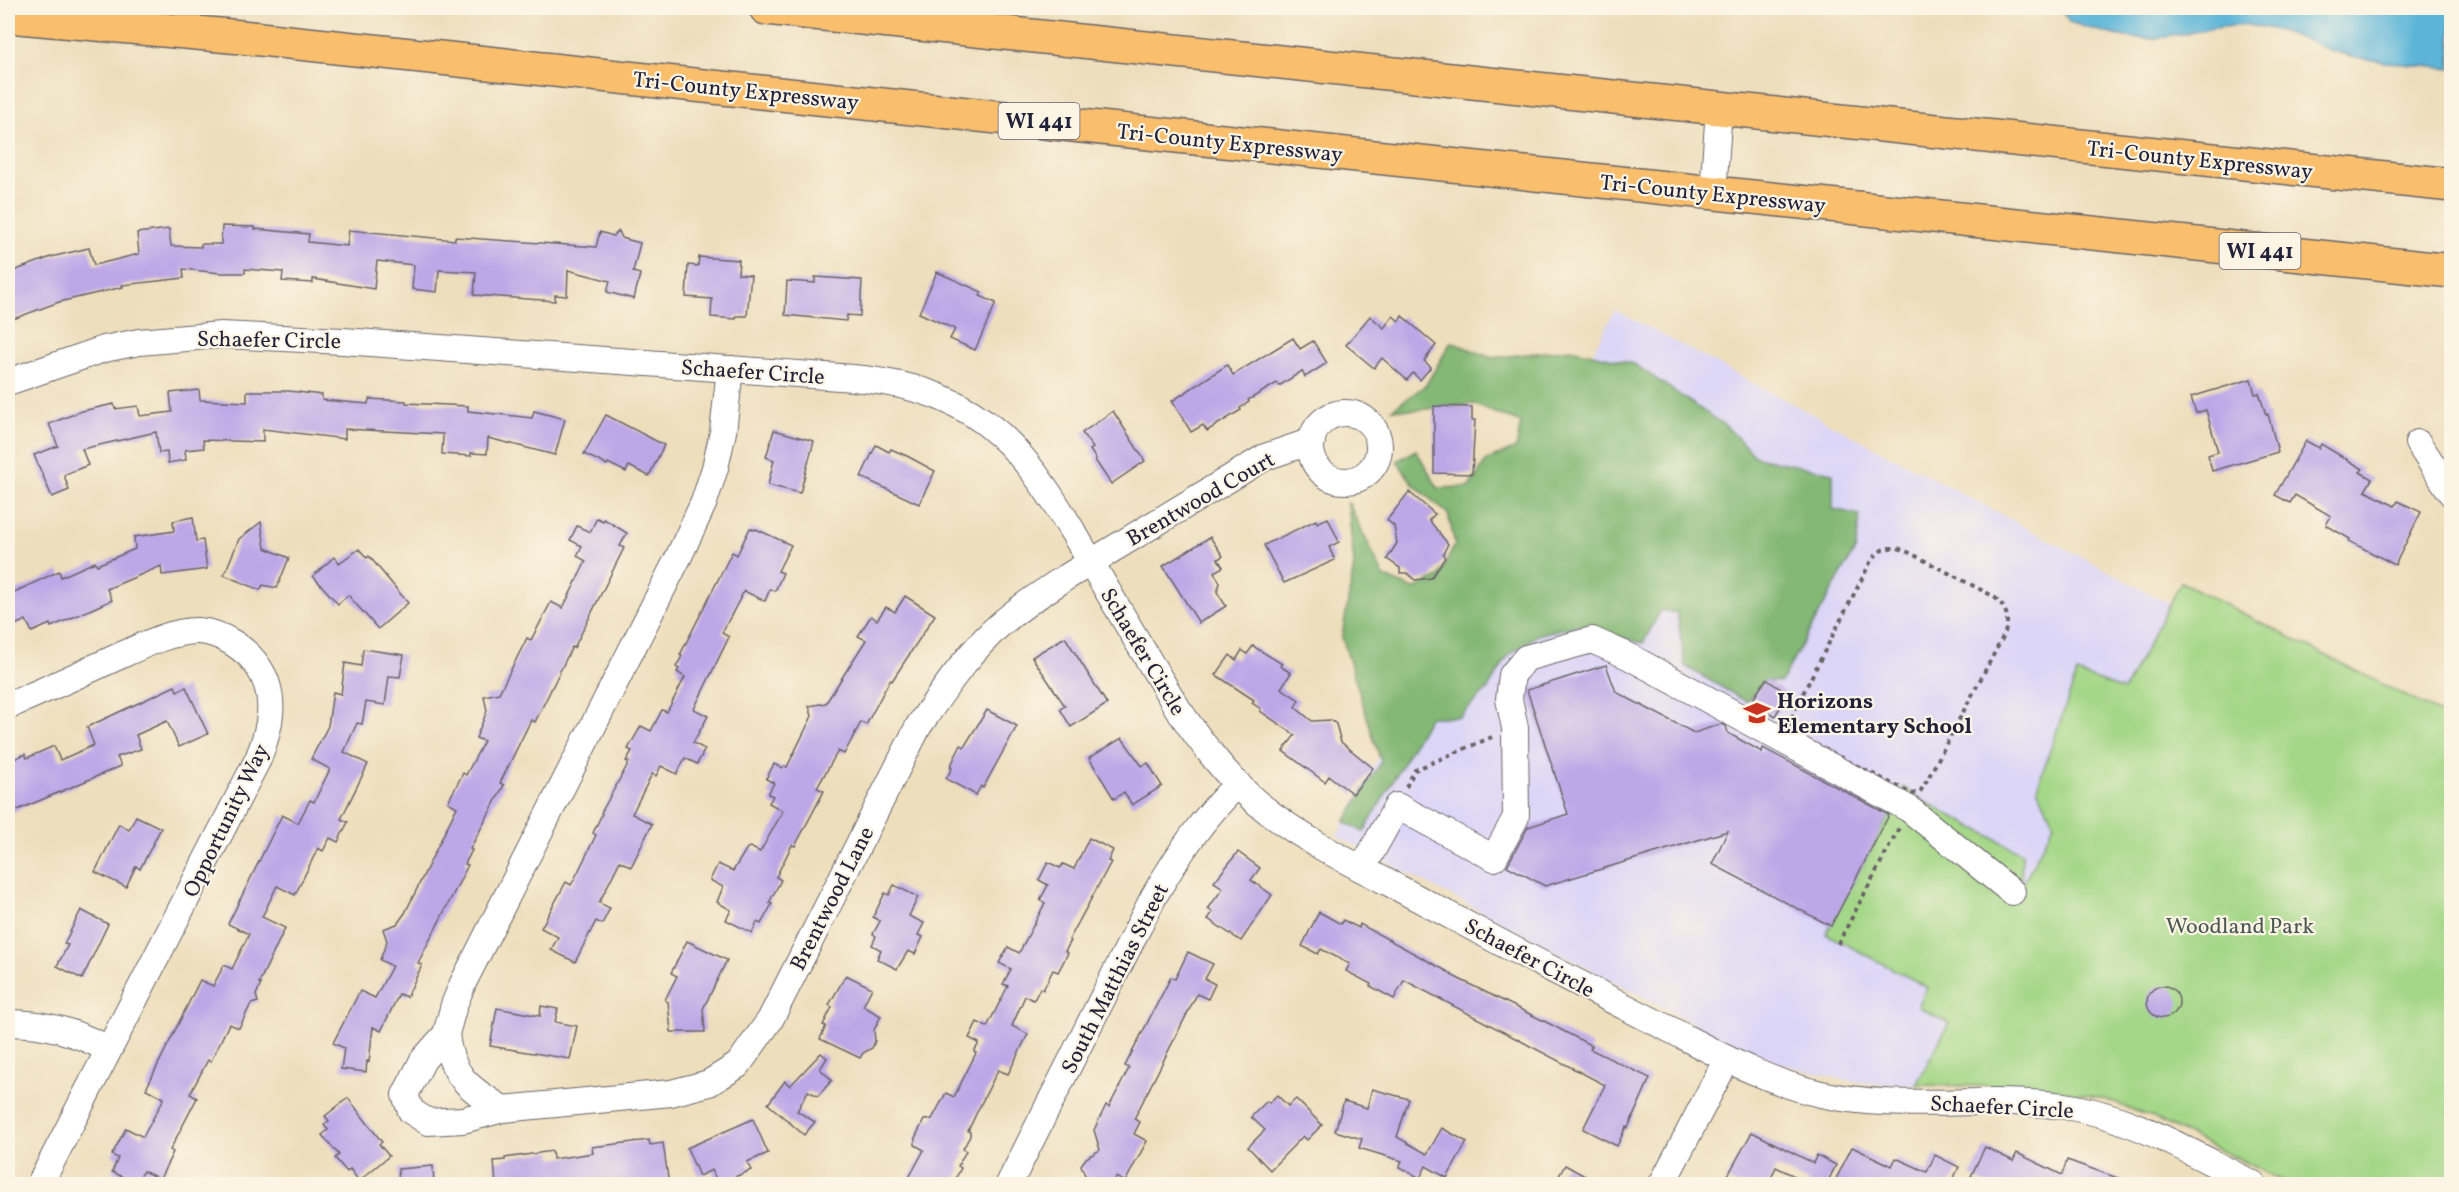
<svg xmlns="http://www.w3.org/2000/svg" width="2459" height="1192" font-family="Vollkorn,serif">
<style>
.built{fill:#dbd6f7}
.green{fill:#a4d787;stroke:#637c61;stroke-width:1.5}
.forest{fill:#83b874;stroke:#526d58;stroke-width:1.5}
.water{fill:#5bb5d8;stroke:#3e6c8a;stroke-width:1.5}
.building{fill:#bca7e7}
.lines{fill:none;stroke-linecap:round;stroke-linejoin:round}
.minor-casing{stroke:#696468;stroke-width:28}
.highway-casing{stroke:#696468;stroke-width:36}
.path{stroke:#696468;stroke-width:4;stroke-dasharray:4.5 4.5;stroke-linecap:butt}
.minor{stroke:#fff;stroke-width:26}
.highway{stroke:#f9bf6d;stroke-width:33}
.labels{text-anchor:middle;stroke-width:4.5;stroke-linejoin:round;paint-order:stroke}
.shield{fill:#fcf5e5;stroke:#63616e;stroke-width:1.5}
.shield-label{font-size:21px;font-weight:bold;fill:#22223b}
.street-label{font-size:22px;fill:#22223b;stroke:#fcf5e5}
.poi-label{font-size:22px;font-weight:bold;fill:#22223b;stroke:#fcf5e5;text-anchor:start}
.park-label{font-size:22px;fill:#495852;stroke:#fcf5e5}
</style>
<rect width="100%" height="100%" fill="#fcf5e5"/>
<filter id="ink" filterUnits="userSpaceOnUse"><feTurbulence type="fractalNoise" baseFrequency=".0167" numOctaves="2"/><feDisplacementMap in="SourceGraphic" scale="12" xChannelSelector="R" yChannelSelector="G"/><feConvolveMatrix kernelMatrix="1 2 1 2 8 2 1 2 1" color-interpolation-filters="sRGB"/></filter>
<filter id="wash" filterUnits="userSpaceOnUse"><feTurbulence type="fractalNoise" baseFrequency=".008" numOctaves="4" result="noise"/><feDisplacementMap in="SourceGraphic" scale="24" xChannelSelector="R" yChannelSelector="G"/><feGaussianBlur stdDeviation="1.35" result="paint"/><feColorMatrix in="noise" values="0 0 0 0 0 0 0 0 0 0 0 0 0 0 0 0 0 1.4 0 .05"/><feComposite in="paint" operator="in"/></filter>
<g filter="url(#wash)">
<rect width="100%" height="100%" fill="#eddebc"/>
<path class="built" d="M 1615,310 L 2170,604 L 1916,1085 L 1888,1085 L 1843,1080 L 1778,1063 L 1716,1035 L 1337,836 Z"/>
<path class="green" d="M 2181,582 L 2451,719 L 2451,1184 L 2289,1184 L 2152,1117 L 2101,1098 L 2065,1091 L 2028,1087 L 1916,1085 L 1949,1023 L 1918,1007 L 1927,987 L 1826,934 L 1904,787 L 1922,800 L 2022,853 L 2021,887 L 2054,824 L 2037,788 L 2077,673 L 2124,690 Z"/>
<path class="forest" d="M 1451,342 L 1492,358 L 1571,349 L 1634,364 L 1727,427 L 1756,457 L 1833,473 L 1833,509 L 1860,515 L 1856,548 L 1781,682 L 1764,681 L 1747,702 L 1685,666 L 1677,613 L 1661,610 L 1643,643 L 1576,625 L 1537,635 L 1508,656 L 1488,689 L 1459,717 L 1429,717 L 1364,832 L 1345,822 L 1381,762 L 1342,637 L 1354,565 L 1348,502 L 1384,577 L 1414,589 L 1439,577 L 1455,544 L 1448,514 L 1413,484 L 1397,461 L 1416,450 L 1438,488 L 1469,487 L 1487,460 L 1516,448 L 1521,423 L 1473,404 L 1416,410 L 1392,409 L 1426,385 Z"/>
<path class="water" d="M 2061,8 L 2451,8 L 2451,69 C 2413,64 2371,63 2333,51 C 2307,42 2283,29 2255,26 C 2224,23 2190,34 2159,38 C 2128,41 2098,31 2069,22 Z"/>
<g id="blocks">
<g class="building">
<path d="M 222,226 L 255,227 L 255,229 L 309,234 L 308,242 L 347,246 L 349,230 L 455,240 L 455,237 L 596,247 L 600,232 L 613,236 L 619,231 L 622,238 L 640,243 L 633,272 L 640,274 L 634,299 L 607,292 L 610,281 L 568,270 L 567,296 L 555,295 L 555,301 L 474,295 L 476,272 L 439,270 L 437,292 L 412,289 L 414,265 L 377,261 L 374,289 L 313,279 L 313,283 L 282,281 L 283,272 L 245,269 L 245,273 L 221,273 L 183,269 L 184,278 L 122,285 L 123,287 L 59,302 L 8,321 L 8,291 L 12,290 L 8,273 L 51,257 L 89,248 L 94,265 L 139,254 L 137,233 L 169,229 L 171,246 L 201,247 L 201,244 L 221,244 Z"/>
<path d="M 699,257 L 739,260 L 738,274 L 751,275 L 747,316 L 736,316 L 736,319 L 711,317 L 712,299 L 686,297 L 688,265 L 698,266 Z"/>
<path d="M 937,272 L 982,292 L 980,296 L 996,303 L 975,350 L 950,339 L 955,329 L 919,313 Z"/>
<path d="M 815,277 L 862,280 L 860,316 L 847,315 L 846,321 L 785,315 L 787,281 L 815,283 Z"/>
<path d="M 1370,316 L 1384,328 L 1393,316 L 1399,321 L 1402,316 L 1436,345 L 1424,361 L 1431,367 L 1420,380 L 1413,373 L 1407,380 L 1382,358 L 1374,368 L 1346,345 Z"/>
<path d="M 1293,338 L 1300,349 L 1313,341 L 1327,363 L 1305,377 L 1302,371 L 1279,386 L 1277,383 L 1248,400 L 1249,402 L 1240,408 L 1241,410 L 1207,431 L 1203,425 L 1191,432 L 1172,401 L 1227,365 L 1233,375 Z"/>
<path d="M 2251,379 L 2255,394 L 2259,393 L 2266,415 L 2268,414 L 2278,452 L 2212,471 L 2208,455 L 2218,452 L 2206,410 L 2196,413 L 2191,397 Z"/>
<path d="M 199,390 L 200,400 L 247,402 L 247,391 L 289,391 L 322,395 L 322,400 L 368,404 L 369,399 L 406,401 L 406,403 L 468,406 L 468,411 L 532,418 L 534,411 L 565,419 L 555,455 L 488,438 L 487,454 L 471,453 L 471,456 L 442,454 L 443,434 L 345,429 L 345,439 L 263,429 L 263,442 L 203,440 L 204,448 L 185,450 L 186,460 L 168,463 L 167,452 L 159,453 L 156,432 L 82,449 L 88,465 L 64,475 L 69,490 L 52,497 L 34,455 L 58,446 L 49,424 L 82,411 L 114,404 L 115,409 L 138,406 L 140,416 L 172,412 L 170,393 Z"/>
<path d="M 1434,406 L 1472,407 L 1472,420 L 1475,420 L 1472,474 L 1434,473 Z"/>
<path d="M 1113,411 L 1145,461 L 1111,484 L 1095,460 L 1096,459 L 1090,450 L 1093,448 L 1082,433 Z"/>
<path d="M 606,415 L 664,445 L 649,476 L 629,466 L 626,472 L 608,463 L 607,465 L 584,454 Z"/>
<path d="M 774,430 L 814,441 L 800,493 L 768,485 L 774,460 L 766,457 Z"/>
<path d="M 2306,441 L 2319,448 L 2321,444 L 2363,469 L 2360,472 L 2372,479 L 2365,491 L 2395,506 L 2398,501 L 2421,512 L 2395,565 L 2349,541 L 2350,539 L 2326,525 L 2331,516 L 2295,495 L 2290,503 L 2275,495 Z"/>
<path d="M 876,445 L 889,452 L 891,449 L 907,456 L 935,471 L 919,504 L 861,477 Z"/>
<path d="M 1409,492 L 1435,514 L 1429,520 L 1448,544 L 1443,554 L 1445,558 L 1431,578 L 1415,580 L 1407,573 L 1400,573 L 1400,568 L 1387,559 L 1397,543 L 1394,526 L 1387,520 Z"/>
<path d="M 193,517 L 196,541 L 203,540 L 207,569 L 162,575 L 161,566 L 107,589 L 112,600 L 51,627 L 50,624 L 32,632 L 26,620 L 8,628 L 8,595 L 59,571 L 61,577 L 95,562 L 97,565 L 135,549 L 134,537 L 174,531 L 173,521 Z"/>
<path d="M 597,518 L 603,521 L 604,519 L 627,533 L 620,546 L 624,548 L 574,648 L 572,647 L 535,722 L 531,720 L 500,783 L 504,785 L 470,849 L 472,850 L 465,864 L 468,865 L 418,963 L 422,965 L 407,997 L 399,994 L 381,1031 L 373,1027 L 369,1062 L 367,1061 L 366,1072 L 341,1069 L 344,1048 L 333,1043 L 360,991 L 375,998 L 392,966 L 380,960 L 387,941 L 383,929 L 397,924 L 405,913 L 457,807 L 448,802 L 463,773 L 466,775 L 484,741 L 476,738 L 487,711 L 484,696 L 499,693 L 527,638 L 531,640 L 551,602 L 563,608 L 586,561 L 577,556 L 582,546 L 570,540 L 577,526 L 590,532 Z"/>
<path d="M 1328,518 L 1339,542 L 1329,547 L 1335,560 L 1284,583 L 1264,545 L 1316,520 L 1317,523 Z"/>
<path d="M 261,522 L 265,548 L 289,558 L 277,588 L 263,585 L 260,590 L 224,575 L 239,539 Z"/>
<path d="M 750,528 L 755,530 L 756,529 L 791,545 L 778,571 L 783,573 L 775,591 L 770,589 L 765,601 L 744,591 L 722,633 L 729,637 L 694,709 L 708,716 L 693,743 L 705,749 L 697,764 L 685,758 L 677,774 L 661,766 L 656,776 L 652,774 L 632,814 L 652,824 L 631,867 L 620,861 L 599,903 L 610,908 L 602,924 L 596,921 L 575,962 L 551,950 L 558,937 L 541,928 L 566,882 L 571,885 L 578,872 L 596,835 L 593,833 L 602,814 L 601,813 L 629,762 L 626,761 L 632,751 L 628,749 L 641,726 L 651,731 L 662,710 L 667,712 L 685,677 L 677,672 L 679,669 L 676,667 L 682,656 L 680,655 L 732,552 L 737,555 Z"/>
<path d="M 1210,537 L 1223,556 L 1218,559 L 1223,567 L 1214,572 L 1220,583 L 1217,592 L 1226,606 L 1199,623 L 1163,566 Z"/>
<path d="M 359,549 L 367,558 L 369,556 L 408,603 L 378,629 L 348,595 L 338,604 L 313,576 L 334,557 L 339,563 Z"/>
<path d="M 905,596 L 935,615 L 892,681 L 890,680 L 866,725 L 861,722 L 844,754 L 838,751 L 817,788 L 824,791 L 795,846 L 792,845 L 776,877 L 781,880 L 769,903 L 772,904 L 761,924 L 757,922 L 752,933 L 726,920 L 731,910 L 717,902 L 723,887 L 710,880 L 718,864 L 733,871 L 747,848 L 750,847 L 760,852 L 783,811 L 769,803 L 773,796 L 768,794 L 774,783 L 766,779 L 774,764 L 782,768 L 784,766 L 787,767 L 812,716 L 809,706 L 826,703 L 866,640 L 858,636 L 871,616 L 877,620 L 886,607 L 895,612 Z"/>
<path d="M 1065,637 L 1107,704 L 1071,727 L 1060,709 L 1065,706 L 1032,657 Z"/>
<path d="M 1253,646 L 1282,664 L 1280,666 L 1291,673 L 1281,688 L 1299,700 L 1295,707 L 1312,721 L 1331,720 L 1336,724 L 1341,742 L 1373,768 L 1353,794 L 1329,776 L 1325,782 L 1283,751 L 1295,735 L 1260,711 L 1261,709 L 1252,703 L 1254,700 L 1216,675 L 1230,655 L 1236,660 L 1242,650 L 1247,654 Z"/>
<path d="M 363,649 L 404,655 L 400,677 L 389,676 L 385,705 L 366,702 L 362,724 L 357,723 L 344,752 L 368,764 L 341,819 L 348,822 L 338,842 L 330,838 L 323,851 L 318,848 L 295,895 L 277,886 L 262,917 L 285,928 L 259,983 L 261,984 L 256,995 L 258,1002 L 251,1004 L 239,1028 L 229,1024 L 211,1061 L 208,1060 L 190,1094 L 197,1098 L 170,1150 L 173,1152 L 160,1179 L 143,1171 L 137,1184 L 112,1172 L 118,1158 L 112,1155 L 126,1128 L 143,1137 L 164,1098 L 146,1089 L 200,980 L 213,986 L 224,965 L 232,969 L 249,934 L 228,924 L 282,815 L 298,823 L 310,800 L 314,802 L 330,769 L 311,759 L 328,726 L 333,692 L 341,694 L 345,663 L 361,666 Z"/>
<path d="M 1606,665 L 1616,692 L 1694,733 L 1721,724 L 1726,726 L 1728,733 L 1762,752 L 1763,748 L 1889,815 L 1831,926 L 1712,864 L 1728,831 L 1545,886 L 1507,866 L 1528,827 L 1568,814 L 1527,690 Z"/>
<path d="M 1766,679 L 1788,694 L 1775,716 L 1752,701 Z"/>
<path d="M 175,686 L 177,691 L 186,687 L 208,734 L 179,747 L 167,721 L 136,735 L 141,749 L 117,757 L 121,766 L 8,814 L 8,762 L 25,754 L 27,758 L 54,746 L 60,760 L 94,745 L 87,727 Z"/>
<path d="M 987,710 L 1017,726 L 983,788 L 981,786 L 976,795 L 946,779 L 952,768 L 950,767 L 961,745 L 964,747 Z"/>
<path d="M 1122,738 L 1142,766 L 1148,763 L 1162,786 L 1132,805 L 1124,792 L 1114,799 L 1089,758 Z"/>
<path d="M 136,816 L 161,828 L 140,869 L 136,866 L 126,887 L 95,872 L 119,824 L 129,830 Z"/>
<path d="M 1089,838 L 1113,850 L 1108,861 L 1111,862 L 1069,940 L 1071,941 L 1065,951 L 1068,953 L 1058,972 L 1053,970 L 1043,990 L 1040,988 L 1035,998 L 1033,1000 L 1025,996 L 1012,1026 L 1028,1034 L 1008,1074 L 998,1070 L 978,1110 L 968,1131 L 970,1132 L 970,1136 L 963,1149 L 966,1151 L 958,1166 L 961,1168 L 952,1185 L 905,1185 L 924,1150 L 915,1145 L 915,1138 L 924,1120 L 932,1119 L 946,1093 L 954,1097 L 976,1053 L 974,1052 L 979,1043 L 969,1038 L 977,1022 L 987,1027 L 1008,986 L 1003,984 L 1011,969 L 999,963 L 1008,947 L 1019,953 L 1045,903 L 1040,900 L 1048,885 L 1039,880 L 1048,862 L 1060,868 L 1063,864 L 1074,869 Z"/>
<path d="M 1238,852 L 1260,868 L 1251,880 L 1272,895 L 1241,941 L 1208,919 L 1213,912 L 1208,909 L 1223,888 L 1214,882 Z"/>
<path d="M 894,885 L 918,897 L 909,916 L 924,923 L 918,935 L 923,937 L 915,954 L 908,951 L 897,969 L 877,959 L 881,950 L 872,945 L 876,936 L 873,934 L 880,921 L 873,917 L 885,893 L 889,895 Z"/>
<path d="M 81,910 L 108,924 L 82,979 L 57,966 L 68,945 L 64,944 Z"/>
<path d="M 1319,912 L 1341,924 L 1343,920 L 1359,928 L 1360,924 L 1452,974 L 1451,975 L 1550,1024 L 1592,1046 L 1590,1049 L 1650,1078 L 1628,1128 L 1626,1127 L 1617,1146 L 1583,1129 L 1605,1085 L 1404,980 L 1394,999 L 1370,986 L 1371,984 L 1346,971 L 1350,964 L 1321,949 L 1318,954 L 1302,946 Z"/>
<path d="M 687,941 L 727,960 L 703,1009 L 705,1032 L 671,1032 L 668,1002 L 665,1000 L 677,976 L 671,973 Z"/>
<path d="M 1188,952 L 1213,964 L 1205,979 L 1215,984 L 1208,999 L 1197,994 L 1134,1119 L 1140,1122 L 1134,1134 L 1147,1141 L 1125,1182 L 1116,1177 L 1112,1185 L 1097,1185 L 1086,1178 L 1081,1165 L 1086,1158 L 1100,1150 L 1094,1130 L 1106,1105 L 1109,1107 L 1129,1068 L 1125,1066 L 1171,977 L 1175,979 Z"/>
<path d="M 846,975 L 872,988 L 863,1006 L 881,1016 L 874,1030 L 875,1041 L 872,1048 L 863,1053 L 860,1058 L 820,1039 L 826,1026 L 823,1025 L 832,1007 L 829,1005 Z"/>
<circle cx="2163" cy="1002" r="16"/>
<path d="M 541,1006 L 558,1009 L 555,1022 L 577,1026 L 570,1059 L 490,1046 L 497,1008 L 540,1016 Z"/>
<path d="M 821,1053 L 827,1058 L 820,1069 L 832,1080 L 818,1096 L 808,1091 L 797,1111 L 815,1122 L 804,1135 L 768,1104 L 785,1081 L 790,1086 Z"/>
<path d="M 1372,1089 L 1409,1099 L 1397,1137 L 1427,1154 L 1442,1128 L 1467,1142 L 1447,1178 L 1426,1166 L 1420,1178 L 1399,1167 L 1402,1161 L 1359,1148 L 1362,1139 L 1335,1131 L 1344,1101 L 1367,1108 Z"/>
<path d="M 1277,1095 L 1288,1106 L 1296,1099 L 1322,1125 L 1307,1140 L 1303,1136 L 1270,1170 L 1248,1147 L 1265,1130 L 1251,1117 L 1267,1101 L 1269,1103 Z"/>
<path d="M 348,1098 L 382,1142 L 379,1144 L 389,1156 L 359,1181 L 350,1169 L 347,1172 L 335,1158 L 339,1155 L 322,1135 L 328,1130 L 324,1125 L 329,1121 L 325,1116 Z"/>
<path d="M 753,1119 L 768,1153 L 747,1162 L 751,1170 L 718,1184 L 712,1170 L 699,1176 L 687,1148 Z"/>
<path d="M 1752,1132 L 1813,1163 L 1817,1155 L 1836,1165 L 1826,1185 L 1813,1185 L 1776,1167 L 1768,1185 L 1736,1185 L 1726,1179 Z"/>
<path d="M 649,1140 L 650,1145 L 663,1143 L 669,1185 L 621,1185 L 620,1181 L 587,1185 L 496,1185 L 494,1161 L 505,1160 L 505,1158 L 552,1151 L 553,1159 L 593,1153 L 592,1147 Z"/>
<path d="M 1852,1147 L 1892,1166 L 1896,1158 L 1927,1172 L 1935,1155 L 1959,1167 L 1951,1184 L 1953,1185 L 1833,1185 Z"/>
<path d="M 1985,1147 L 2013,1161 L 2017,1153 L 2062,1175 L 2067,1160 L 2129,1182 L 2129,1185 L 1988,1185 L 1971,1176 Z"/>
<path d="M 1565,1165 L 1601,1185 L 1554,1185 Z"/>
<path d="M 433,1166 L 434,1185 L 399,1185 L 398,1169 Z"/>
</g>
</g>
</g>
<g filter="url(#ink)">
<use href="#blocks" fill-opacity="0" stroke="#696468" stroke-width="1.5"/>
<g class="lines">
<g class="minor-casing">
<g id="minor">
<path d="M 1713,193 L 1719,109"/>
<path d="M 730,369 L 723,432 L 715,468 L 704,502 L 679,556 L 463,983 L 454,1005 L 446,1034 L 423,1060 L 405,1095 L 411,1111 L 428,1122 L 463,1120 L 503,1109 L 671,1093 L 709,1083 L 738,1065 L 770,1020 L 918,727 C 940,695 962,662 990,634 C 1011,613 1039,595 1065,578 L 1265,457 L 1312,441"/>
<path d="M 8,382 L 104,349 L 139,342 L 221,335 L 343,341 L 853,378 C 990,390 1028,455 1092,564 C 1120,613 1149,661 1178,709 C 1201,742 1226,776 1256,802 C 1297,836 1344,860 1391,884 C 1430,905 1469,926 1509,947 C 1563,975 1617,1003 1671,1030 C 1719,1055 1767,1082 1821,1094 C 1900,1112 1983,1095 2063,1106 C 2131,1115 2193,1154 2253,1184"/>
<circle cx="1345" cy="447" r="34"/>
<path d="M 2418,443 L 2452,494"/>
<path d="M 8,706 C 40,692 72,678 104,663 C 130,652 169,630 198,631 C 221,632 247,649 259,668 C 278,697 270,729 258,759 L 40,1184"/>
<path d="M 1362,869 L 1397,806 L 1494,858 L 1516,817 L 1515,728 L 1509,699 L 1512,675 L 1526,658 L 1592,640 L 1628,656 L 1909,809 L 2012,892"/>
<path d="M 8,1023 C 47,1023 74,1032 109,1049"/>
<path d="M 446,1034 C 450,1075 469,1089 503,1109"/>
<path d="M 1009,1184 L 1154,896 C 1178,855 1203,817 1238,784"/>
<path d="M 1662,1184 L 1727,1059"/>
</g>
</g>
<g class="highway-casing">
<g id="highway">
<path d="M 766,8 L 2452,185"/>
<path d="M 8,16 L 241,37 L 2452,271"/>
</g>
</g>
<g class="path">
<path d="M 1889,548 L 1898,548 L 1910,553 L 1991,595 C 2006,604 2011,618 2004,635 L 1926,782 L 1920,792 L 1912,794 L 1799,736 L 1790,727 L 1794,711 L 1872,559 L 1882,550 Z"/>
<path d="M 1406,787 L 1415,770 L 1492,737"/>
<path d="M 1838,944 L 1899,828"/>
</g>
<use href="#minor" class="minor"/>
<use href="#highway" class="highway"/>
</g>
</g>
<defs>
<g id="school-bare" transform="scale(2.07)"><path d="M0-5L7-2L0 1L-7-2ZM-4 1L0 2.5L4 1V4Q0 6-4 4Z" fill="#c8321e" stroke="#fcf5e5" stroke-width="2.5" paint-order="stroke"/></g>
</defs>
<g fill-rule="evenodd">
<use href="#school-bare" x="1757" y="713"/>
</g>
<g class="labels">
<g class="shield">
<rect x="998.5" y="103" width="81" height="36" rx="4.5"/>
<rect x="2219.5" y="233" width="81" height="36" rx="4.5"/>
</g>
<g class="shield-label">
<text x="1039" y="128">WI 441</text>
<text x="2260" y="258">WI 441</text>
</g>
<g class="street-label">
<text transform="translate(746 90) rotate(6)" y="8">Tri-County Expressway</text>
<text transform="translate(1230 142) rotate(6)" y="8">Tri-County Expressway</text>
<text transform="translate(2200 159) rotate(6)" y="8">Tri-County Expressway</text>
<text transform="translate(1713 193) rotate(6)" y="8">Tri-County Expressway</text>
<text transform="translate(269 339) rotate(1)" y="8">Schaefer Circle</text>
<text transform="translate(753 371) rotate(4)" y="8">Schaefer Circle</text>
<text transform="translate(1200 498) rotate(-30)" y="8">Brentwood Court</text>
<text transform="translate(1144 651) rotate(59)" y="8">Schaefer Circle</text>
<text transform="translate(225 820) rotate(-64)" y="8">Opportunity Way</text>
<text transform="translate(831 898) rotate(-63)" y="8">Brentwood Lane</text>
<text transform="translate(1530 957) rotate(28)" y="8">Schaefer Circle</text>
<text transform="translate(1114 978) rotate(-63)" y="8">South Matthias Street</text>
<text transform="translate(2002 1106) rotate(3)" y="8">Schaefer Circle</text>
</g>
<g class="poi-label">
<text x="1777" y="708">Horizons<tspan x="1777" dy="25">Elementary School</tspan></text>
</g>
<g class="park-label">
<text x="2240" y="933">Woodland Park</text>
</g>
</g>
<rect width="2459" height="1192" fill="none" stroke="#fcf5e5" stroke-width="30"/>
</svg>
